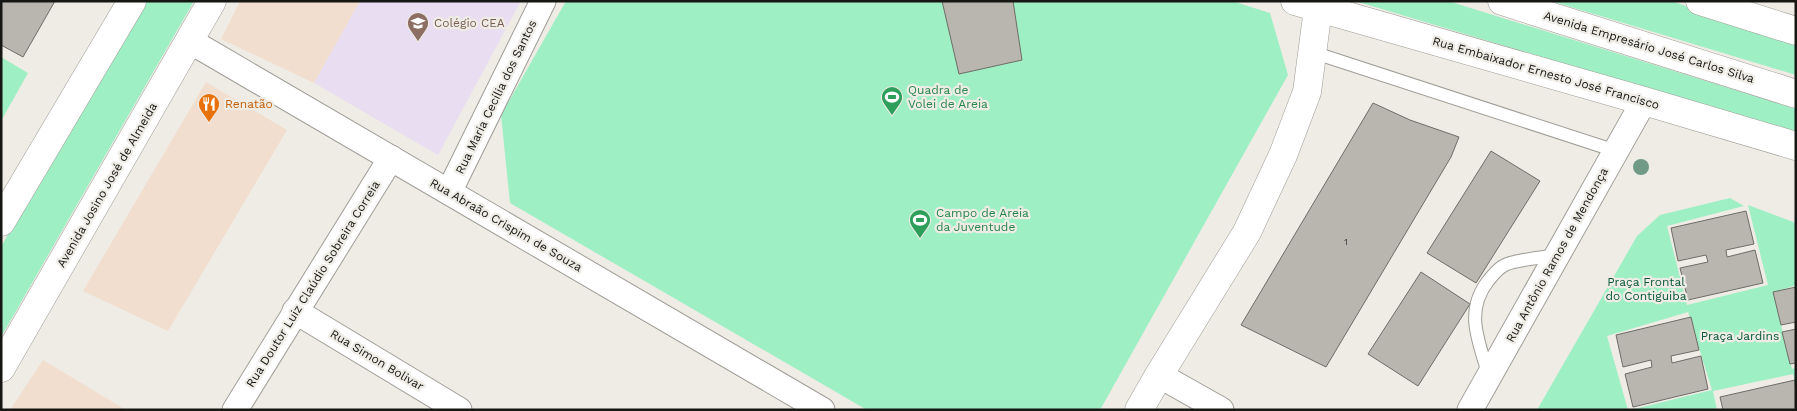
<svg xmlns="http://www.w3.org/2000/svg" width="1797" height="411" font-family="'Work Sans',sans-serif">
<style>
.commercial{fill:#f2decf}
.education{fill:#e9ddf1}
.green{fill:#9fefc5}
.building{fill:#b8b6af;stroke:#6e6c66}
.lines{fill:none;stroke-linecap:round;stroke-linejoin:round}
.lane-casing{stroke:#9f9d96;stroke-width:14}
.street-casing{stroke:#9f9d96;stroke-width:27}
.secondary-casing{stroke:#9f9d96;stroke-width:29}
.lane{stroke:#fff;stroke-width:12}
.street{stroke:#fff;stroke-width:25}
.secondary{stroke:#fff;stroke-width:28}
.tree{fill:#709a86}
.labels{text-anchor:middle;stroke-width:4.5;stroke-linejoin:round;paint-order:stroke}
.number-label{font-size:10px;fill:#3e3e3a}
.education-label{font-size:12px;fill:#785e54;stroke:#eeece5;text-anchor:start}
.street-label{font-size:12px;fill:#161613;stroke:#eeece5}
.leisure-label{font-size:12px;fill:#27864d;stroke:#eeece5;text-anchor:start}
.food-label{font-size:12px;fill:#c56008;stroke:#eeece5;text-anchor:start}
.park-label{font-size:12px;fill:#085739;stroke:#eeece5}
</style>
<rect width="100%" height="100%" fill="#eeece5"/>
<g class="commercial">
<path d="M 240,1 L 360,1 L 314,83 L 221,39 Z"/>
<path d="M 206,82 L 287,130 L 168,331 L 83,291 Z"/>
<path d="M 43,360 L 126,410 L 10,410 Z"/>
</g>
<path class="education" d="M 360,1 L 521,1 L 438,155 L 314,83 Z"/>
<g class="green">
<path d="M 145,1 L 194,1 L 1,337 L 1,247 L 35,185 Z"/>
<path d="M 566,1 L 1232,1 L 1270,13 L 1288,75 L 1100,410 L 867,410 L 510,203 L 501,115 Z"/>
<path d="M 1355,1 L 1448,1 L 1796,109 L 1796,133 Z"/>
<path d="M 1551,1 L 1671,1 L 1796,42 L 1796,75 Z"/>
<path d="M 1,57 L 28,73 L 1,121 Z"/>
<path d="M 1730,198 L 1744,206 L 1667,226 L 1687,305 L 1768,285 L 1748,205 L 1796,223 L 1796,285 L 1773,293 L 1792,369 L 1796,368 L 1796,385 L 1793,374 L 1713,391 L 1717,410 L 1630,410 L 1712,390 L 1688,312 L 1607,336 L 1628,410 L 1537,410 L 1637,236 L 1660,215 Z"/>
</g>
<g class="building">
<path d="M 1,1 L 55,1 L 23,57 L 1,45 Z"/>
<path d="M 942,1 L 1013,1 L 1022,60 L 959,74 Z"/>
<path d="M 1373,103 L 1410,120 L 1459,137 L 1451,157 L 1326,367 L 1241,325 Z"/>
<path d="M 1491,151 L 1540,181 L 1476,283 L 1427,253 Z"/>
<path d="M 1746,211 L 1754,244 L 1726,250 L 1727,257 L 1755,250 L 1763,283 L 1688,300 L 1680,268 L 1708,262 L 1706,255 L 1678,261 L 1671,228 Z"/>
<path d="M 1421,272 L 1470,304 L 1418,386 L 1368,354 Z"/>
<path d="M 1796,287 L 1796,322 L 1781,325 L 1773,292 Z"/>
<path d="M 1691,317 L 1699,350 L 1671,356 L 1672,363 L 1701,356 L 1708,389 L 1633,407 L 1625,374 L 1652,367 L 1651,360 L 1623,367 L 1616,335 Z"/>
<path d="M 1796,329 L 1796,363 L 1790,364 L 1782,332 Z"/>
<path d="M 1795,380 L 1796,410 L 1723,410 L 1720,397 Z"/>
</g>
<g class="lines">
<g class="lane-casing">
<g id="lane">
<path d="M 1312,52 L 1616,151"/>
<path d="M 1489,376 C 1479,342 1464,312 1488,281 C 1493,275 1498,268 1505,265 C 1513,260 1546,257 1558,255"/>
</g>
</g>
<g class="street-casing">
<g id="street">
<path d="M 190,41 L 822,410"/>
<path d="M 449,192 L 543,1"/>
<path d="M 295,311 L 459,410"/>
<path d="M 1159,375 L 1221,410"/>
<path d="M 235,410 L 391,158"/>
<path d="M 1470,410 L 1644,101"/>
</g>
</g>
<g class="secondary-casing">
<g id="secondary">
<path d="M 1295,1 L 1644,101 L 1796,146"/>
<path d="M 1502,1 L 1796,94"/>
<path d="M 1700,1 L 1796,31"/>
<path d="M 1,222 L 132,1"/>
<path d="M 1,368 L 212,1"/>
<path d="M 1139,410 L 1159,375 L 1247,232 L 1283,155 L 1307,92 L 1319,1"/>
</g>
</g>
<use href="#lane" class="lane"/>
<use href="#street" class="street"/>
<use href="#secondary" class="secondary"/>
</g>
<circle class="tree" cx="1641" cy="167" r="8"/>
<defs>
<g id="school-pin" transform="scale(1.125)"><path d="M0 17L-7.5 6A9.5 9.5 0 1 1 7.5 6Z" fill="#8d6e63" stroke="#eeece5"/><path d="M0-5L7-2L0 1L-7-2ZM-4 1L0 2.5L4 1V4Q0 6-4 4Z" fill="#fff"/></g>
<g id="stadium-pin" transform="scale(1.125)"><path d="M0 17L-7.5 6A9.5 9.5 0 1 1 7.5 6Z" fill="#2e9e5b" stroke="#eeece5"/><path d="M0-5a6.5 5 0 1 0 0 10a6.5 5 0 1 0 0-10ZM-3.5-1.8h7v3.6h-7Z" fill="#fff"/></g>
<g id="restaurant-pin" transform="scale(1.125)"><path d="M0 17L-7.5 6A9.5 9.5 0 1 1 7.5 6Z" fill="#e8710a" stroke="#eeece5"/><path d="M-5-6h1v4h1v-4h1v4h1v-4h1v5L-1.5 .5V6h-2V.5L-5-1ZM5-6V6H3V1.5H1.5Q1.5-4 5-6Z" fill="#fff"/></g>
</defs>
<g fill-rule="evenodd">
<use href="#school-pin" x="418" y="23"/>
<use href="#stadium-pin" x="892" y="97"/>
<use href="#restaurant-pin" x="209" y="104"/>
<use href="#stadium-pin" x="920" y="220"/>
</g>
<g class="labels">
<g class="number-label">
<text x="1346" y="245">1</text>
</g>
<g class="education-label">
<text x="434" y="27">Colégio CEA</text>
</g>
<g class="street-label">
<text transform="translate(1649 47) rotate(17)" y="4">Avenida Empresário José Carlos Silva</text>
<text transform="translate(1546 73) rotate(16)" y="4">Rua Embaixador Ernesto José Francisco</text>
<text transform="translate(496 97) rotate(-64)" y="4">Rua Maria Cecília dos Santos</text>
<text transform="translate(107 185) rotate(-60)" y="4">Avenida Josino José de Almeida</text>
<text transform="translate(506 225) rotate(30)" y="4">Rua Abraão Crispim de Souza</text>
<text transform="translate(1557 255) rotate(-61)" y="4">Rua Antônio Ramos de Mendonça</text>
<text transform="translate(313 284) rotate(-58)" y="4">Rua Doutor Luiz Claúdio Sobreira Correia</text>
<text transform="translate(377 360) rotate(31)" y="4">Rua Simon Bolivar</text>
</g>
<g class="leisure-label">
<text x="908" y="94">Quadra de<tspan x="908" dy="14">Volei de Areia</tspan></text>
<text x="936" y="217">Campo de Areia<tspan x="936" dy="14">da Juventude</tspan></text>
</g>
<g class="food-label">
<text x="225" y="108">Renatão</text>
</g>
<g class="park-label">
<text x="1646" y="286">Praça Frontal<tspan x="1646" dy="14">do Contiguiba</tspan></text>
<text x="1740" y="340">Praça Jardins</text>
</g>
</g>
<rect width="1797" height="411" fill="none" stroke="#161613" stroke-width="5"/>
</svg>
